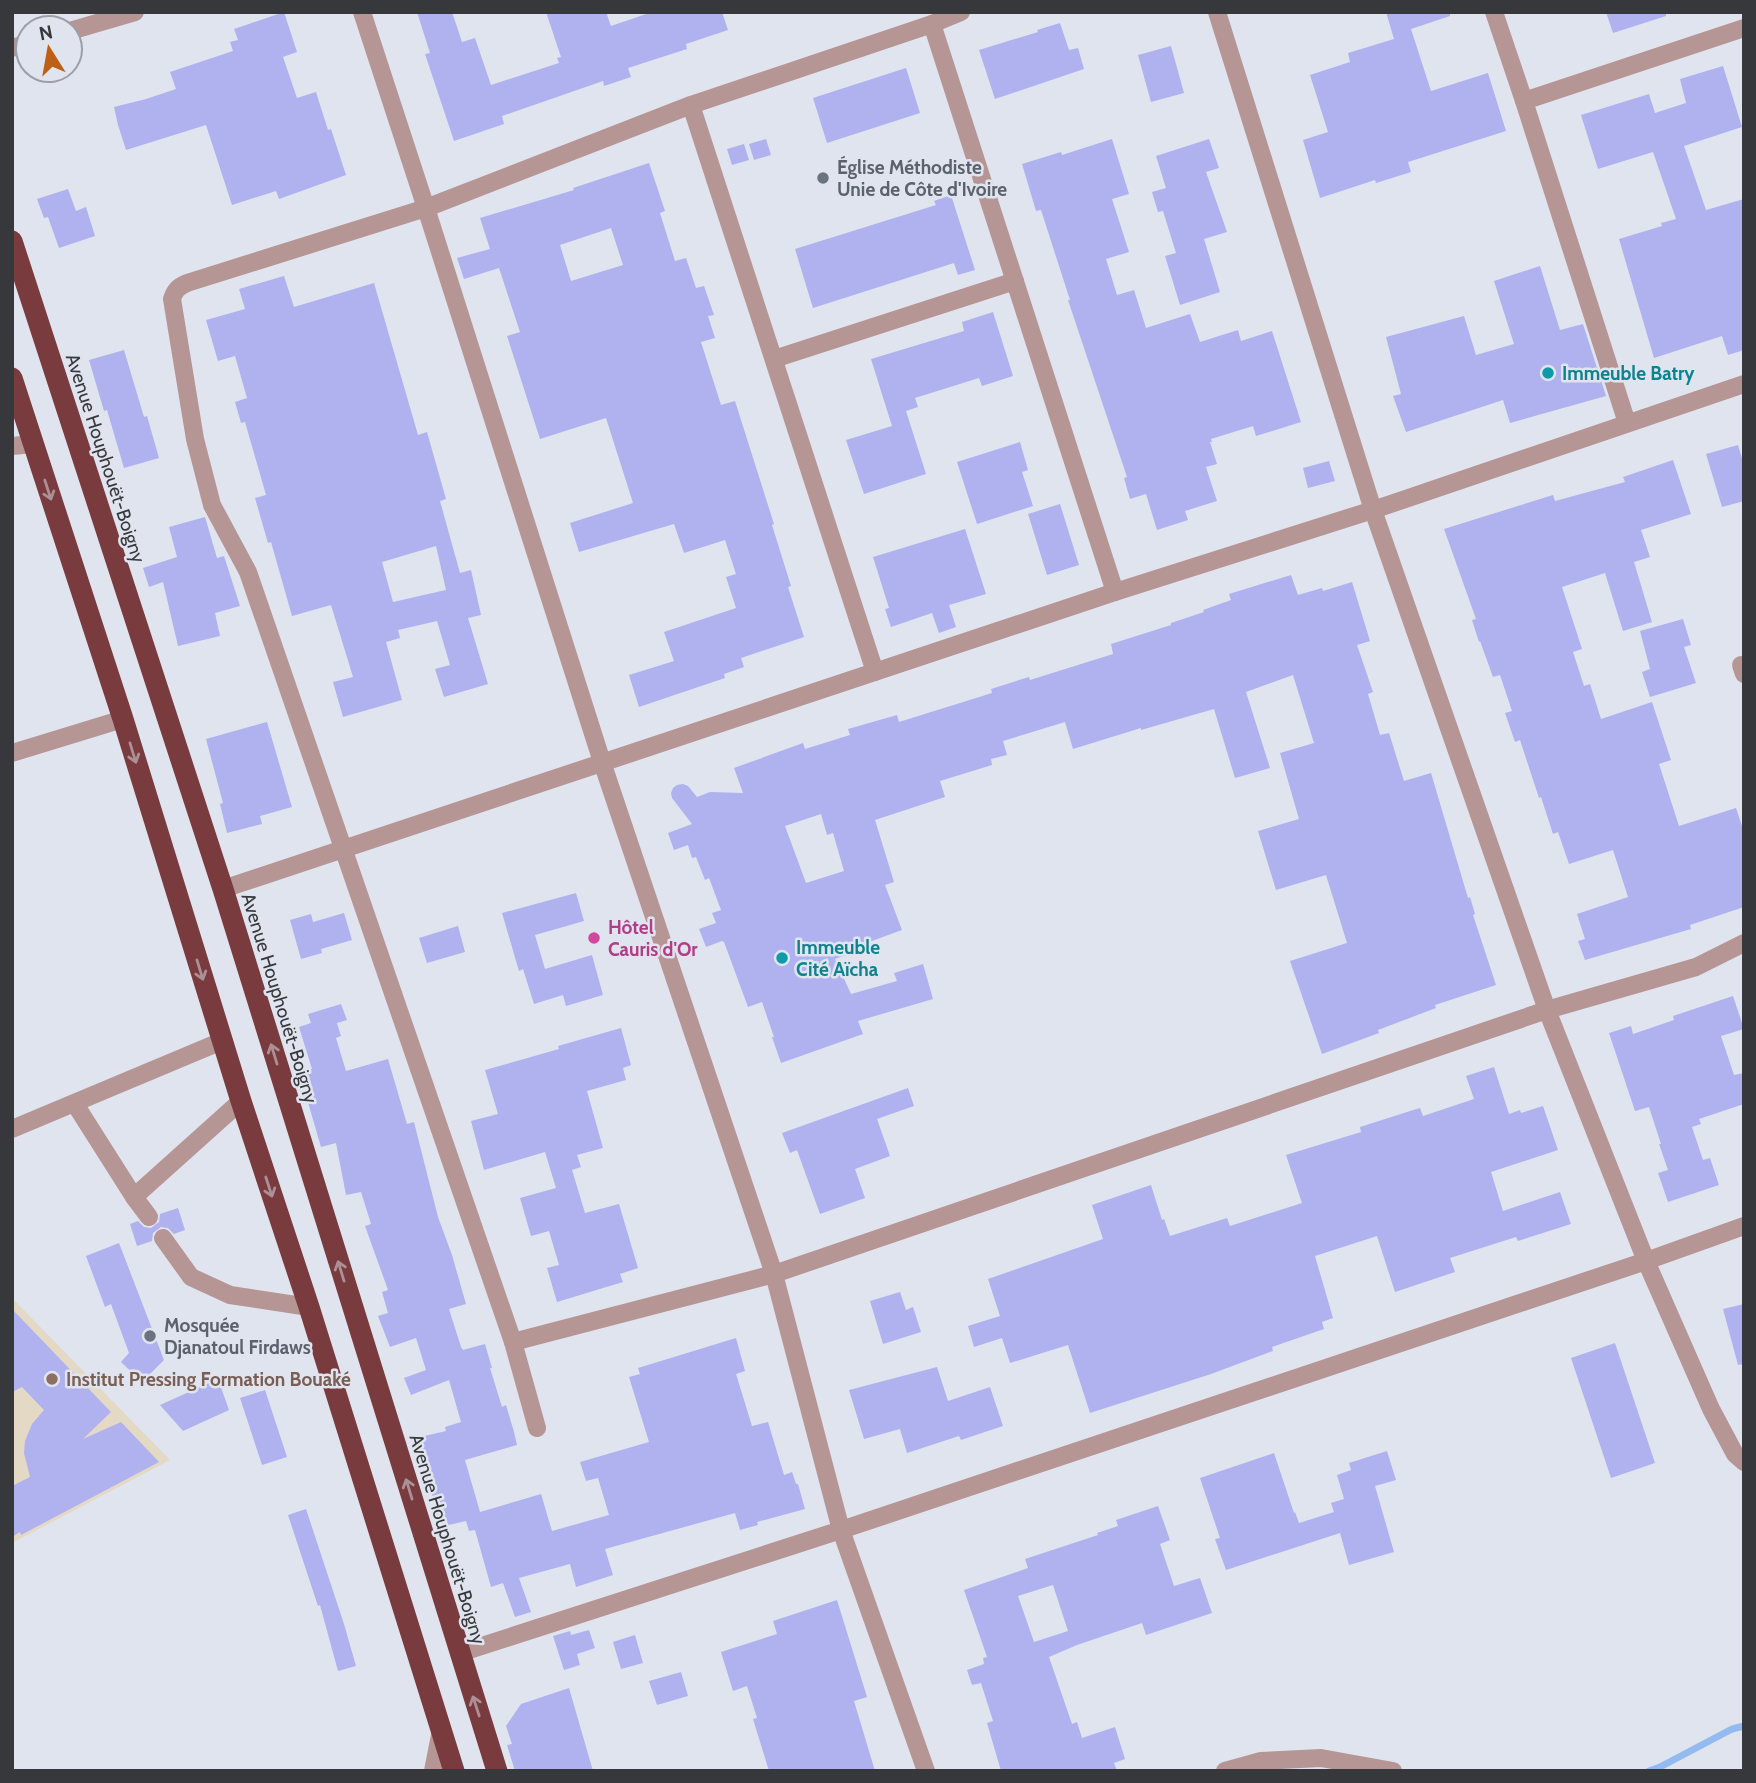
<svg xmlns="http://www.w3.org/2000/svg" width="1756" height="1783" font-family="Cabin,sans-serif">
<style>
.education{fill:#e4d9c5}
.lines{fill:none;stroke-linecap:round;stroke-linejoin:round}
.stream{stroke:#94bbf0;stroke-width:7}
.building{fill:#afb2ef;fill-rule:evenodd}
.minor{stroke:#b69595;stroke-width:18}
.highway{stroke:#793b3e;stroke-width:21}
.oneway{stroke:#ac9096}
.worship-dot{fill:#6b7280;stroke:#e0e4ee;stroke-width:2.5}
.culture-dot{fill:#0f9aa8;stroke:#e0e4ee;stroke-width:2.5}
.hotel-dot{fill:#d1479c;stroke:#e0e4ee;stroke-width:2.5}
.education-dot{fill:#8d6e63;stroke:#e0e4ee;stroke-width:2.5}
.labels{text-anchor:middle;stroke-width:5;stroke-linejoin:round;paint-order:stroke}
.worship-label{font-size:19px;font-weight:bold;fill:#5b616d;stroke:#e0e4ee;text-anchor:start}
.culture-label{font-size:19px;font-weight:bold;fill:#0d838f;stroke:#e0e4ee;text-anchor:start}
.street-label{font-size:19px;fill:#36383b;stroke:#e0e4ee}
.hotel-label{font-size:19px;font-weight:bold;fill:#b23c85;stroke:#e0e4ee;text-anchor:start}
.education-label{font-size:19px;font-weight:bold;fill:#785e54;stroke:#e0e4ee;text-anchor:start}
</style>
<rect width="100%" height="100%" fill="#e0e4ee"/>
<path class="education" d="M 12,1298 L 170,1460 L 12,1543 Z"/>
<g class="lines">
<path class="stream" d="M 1649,1771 L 1660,1767 L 1732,1729 L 1744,1726"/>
</g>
<g class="building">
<path d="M 284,12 L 297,52 L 283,57 L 297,98 L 316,92 L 328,130 L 331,129 L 346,175 L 279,199 L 276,191 L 232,205 L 206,125 L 126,150 L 118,125 L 114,107 L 146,99 L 176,89 L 170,72 L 233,51 L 230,42 L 238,40 L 234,29 Z"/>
<path d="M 417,12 L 452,12 L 462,42 L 475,38 L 491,85 L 559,63 L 557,58 L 561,57 L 546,12 L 606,12 L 611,26 L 652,12 L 722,12 L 728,30 L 686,44 L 687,49 L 628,68 L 631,77 L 604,86 L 603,81 L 502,116 L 504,124 L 454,141 L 425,54 L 430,53 Z"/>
<path d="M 1386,12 L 1450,12 L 1450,16 L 1411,29 L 1431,91 L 1488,73 L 1506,131 L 1408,162 L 1411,172 L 1376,183 L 1375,180 L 1320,198 L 1303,140 L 1328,132 L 1310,75 L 1350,62 L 1348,53 L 1394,39 Z"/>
<path d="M 1606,12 L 1666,12 L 1666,16 L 1613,33 Z"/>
<path d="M 1060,23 L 1069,50 L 1078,48 L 1084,69 L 995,99 L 979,50 L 1038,32 L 1037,30 Z"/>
<path d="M 1171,46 L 1184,93 L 1151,102 L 1138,55 Z"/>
<path d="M 1723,66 L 1742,127 L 1684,146 L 1706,210 L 1744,199 L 1744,350 L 1728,355 L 1722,336 L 1654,358 L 1619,239 L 1662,226 L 1661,223 L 1676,219 L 1653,152 L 1598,169 L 1581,115 L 1649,94 L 1655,113 L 1686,103 L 1680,79 Z"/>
<path d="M 906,68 L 920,113 L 827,143 L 813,98 Z"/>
<path d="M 766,139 L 771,155 L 754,160 L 749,144 Z"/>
<path d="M 1112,139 L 1129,194 L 1112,199 L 1129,252 L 1106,259 L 1117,295 L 1134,290 L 1146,328 L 1190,314 L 1200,342 L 1238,330 L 1241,341 L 1272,331 L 1301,422 L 1256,436 L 1253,426 L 1211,439 L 1212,442 L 1210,442 L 1217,464 L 1206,467 L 1217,501 L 1185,511 L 1188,520 L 1157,530 L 1146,494 L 1130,499 L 1124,478 L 1127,477 L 1068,300 L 1070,300 L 1041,210 L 1036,211 L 1022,164 L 1061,152 L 1062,155 Z"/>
<path d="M 1209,139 L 1219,168 L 1206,172 L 1227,232 L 1204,239 L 1220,292 L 1180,305 L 1165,256 L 1176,253 L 1163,211 L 1158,212 L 1152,192 L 1166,188 L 1156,156 Z"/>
<path d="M 744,144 L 749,160 L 732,165 L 727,149 Z"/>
<path d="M 649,163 L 665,211 L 660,213 L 675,261 L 686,258 L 696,288 L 704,286 L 714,315 L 708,316 L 715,338 L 701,342 L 721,405 L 735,401 L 774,524 L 772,525 L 791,586 L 788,587 L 804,637 L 741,658 L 744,667 L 724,674 L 725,678 L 639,707 L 629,675 L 674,661 L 664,632 L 736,608 L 726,577 L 736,574 L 725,540 L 684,553 L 674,524 L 579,552 L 570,523 L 633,503 L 606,418 L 540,439 L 507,336 L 520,332 L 499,268 L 464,279 L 457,258 L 490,249 L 480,218 L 574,190 L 573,188 ZM 611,228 L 623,265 L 571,281 L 560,245 Z"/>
<path d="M 68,189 L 76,211 L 86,207 L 95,236 L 59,248 L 48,217 L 44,218 L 37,199 Z"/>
<path d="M 951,195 L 975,270 L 958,275 L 954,263 L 813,308 L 795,249 L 936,205 L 934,201 Z"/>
<path d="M 1540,266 L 1560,330 L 1583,324 L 1606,396 L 1510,423 L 1503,400 L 1406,432 L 1393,396 L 1401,394 L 1386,337 L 1464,316 L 1476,355 L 1514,344 L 1494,281 Z"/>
<path d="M 284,276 L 294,307 L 374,283 L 418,435 L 427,432 L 446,499 L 440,501 L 460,573 L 471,570 L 481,615 L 468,618 L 488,684 L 444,697 L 435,669 L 450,665 L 437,621 L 398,630 L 400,638 L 386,642 L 402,700 L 343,717 L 333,682 L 353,677 L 331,605 L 292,616 L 271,542 L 268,543 L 255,498 L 266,495 L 245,422 L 241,423 L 235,402 L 247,398 L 235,356 L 218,361 L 206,320 L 245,309 L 239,289 ZM 436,546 L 446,590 L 393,602 L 382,562 Z"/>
<path d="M 993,312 L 1013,376 L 982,386 L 979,378 L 915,398 L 918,407 L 906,411 L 926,474 L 864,494 L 846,440 L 892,426 L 871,359 L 964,331 L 962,322 Z"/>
<path d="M 124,350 L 144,417 L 147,416 L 159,458 L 124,468 L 107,410 L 104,411 L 89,360 Z"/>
<path d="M 1020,442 L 1028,470 L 1022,472 L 1033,506 L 977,524 L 957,462 Z"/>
<path d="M 1738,445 L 1744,465 L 1744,501 L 1722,507 L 1706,454 Z"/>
<path d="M 1673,460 L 1691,514 L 1641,530 L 1650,557 L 1634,562 L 1652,622 L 1623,631 L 1605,573 L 1562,587 L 1582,649 L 1573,652 L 1584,686 L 1590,684 L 1601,719 L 1652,702 L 1671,760 L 1659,764 L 1679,826 L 1736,808 L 1744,832 L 1744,907 L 1690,925 L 1691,929 L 1585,960 L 1578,941 L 1585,939 L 1577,914 L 1628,897 L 1613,850 L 1569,864 L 1558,832 L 1553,834 L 1541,797 L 1539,798 L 1520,740 L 1515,742 L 1505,713 L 1512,711 L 1500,675 L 1493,677 L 1480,641 L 1479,642 L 1472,620 L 1476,619 L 1444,529 L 1553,495 L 1555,501 L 1625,482 L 1623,477 Z"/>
<path d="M 1329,461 L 1335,481 L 1308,488 L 1303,468 Z"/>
<path d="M 1060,504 L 1079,565 L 1047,575 L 1028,514 Z"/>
<path d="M 205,517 L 217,558 L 224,556 L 240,606 L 215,613 L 220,636 L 178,646 L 163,582 L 149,587 L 143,568 L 177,557 L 169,527 Z"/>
<path d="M 965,529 L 986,594 L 949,605 L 956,627 L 939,633 L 932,613 L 891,627 L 885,609 L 889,608 L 873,557 Z"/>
<path d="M 1291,575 L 1298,595 L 1322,588 L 1323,591 L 1352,582 L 1370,641 L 1357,645 L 1373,692 L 1368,694 L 1380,735 L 1389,733 L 1404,781 L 1431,773 L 1468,898 L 1470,897 L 1475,914 L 1473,915 L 1496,985 L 1435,1005 L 1436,1008 L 1378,1030 L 1379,1033 L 1322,1054 L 1290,961 L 1347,943 L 1326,875 L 1276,890 L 1258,831 L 1299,819 L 1280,753 L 1314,743 L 1293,675 L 1246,692 L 1270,768 L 1235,778 L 1214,709 L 1141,730 L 1141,728 L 1073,749 L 1065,722 L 1003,741 L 1007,755 L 991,759 L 992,765 L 940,781 L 945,797 L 875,820 L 894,882 L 885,885 L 902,930 L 850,949 L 852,953 L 835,959 L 851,994 L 897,981 L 894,973 L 923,964 L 933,999 L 858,1021 L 863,1034 L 781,1063 L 772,1037 L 774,1037 L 762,1002 L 748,1007 L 724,942 L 722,941 L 706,947 L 699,929 L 716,923 L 712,913 L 721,910 L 709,878 L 705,880 L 696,857 L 692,858 L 688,845 L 674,850 L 668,833 L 692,824 L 672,798 L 671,793 L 673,788 L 677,785 L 683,784 L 688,786 L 697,797 L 710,792 L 743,793 L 734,768 L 803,743 L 805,749 L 850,735 L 848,729 L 897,715 L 899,722 L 992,693 L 991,689 L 1029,677 L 1030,680 L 1113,654 L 1111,644 L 1171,625 L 1171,623 L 1204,612 L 1203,610 L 1231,600 L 1229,594 ZM 821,814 L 827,835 L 833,833 L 844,871 L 806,883 L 785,826 Z"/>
<path d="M 1683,619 L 1691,645 L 1684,647 L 1696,683 L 1650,697 L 1642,672 L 1650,669 L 1640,631 Z"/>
<path d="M 267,722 L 292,807 L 260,816 L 262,824 L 227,833 L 220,804 L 223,803 L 206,739 Z"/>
<path d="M 576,893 L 584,921 L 535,935 L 545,969 L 592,955 L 603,995 L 566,1006 L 563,995 L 534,1004 L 523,969 L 519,971 L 502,913 Z"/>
<path d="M 344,913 L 352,940 L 321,949 L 322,953 L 301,959 L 290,920 L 311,914 L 313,922 Z"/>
<path d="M 458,926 L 465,952 L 427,963 L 419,938 Z"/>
<path d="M 1733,996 L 1744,1029 L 1721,1036 L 1734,1075 L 1744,1073 L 1744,1104 L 1699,1119 L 1701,1124 L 1692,1127 L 1703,1160 L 1710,1158 L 1719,1185 L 1668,1202 L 1658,1173 L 1668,1170 L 1659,1144 L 1661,1144 L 1649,1107 L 1635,1111 L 1609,1033 L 1631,1026 L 1633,1034 L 1674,1020 L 1673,1016 Z"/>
<path d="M 341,1004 L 347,1020 L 337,1023 L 341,1036 L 336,1038 L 346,1071 L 388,1059 L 407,1124 L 414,1122 L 438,1217 L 452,1255 L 466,1304 L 449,1309 L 461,1347 L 463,1350 L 485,1344 L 492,1368 L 490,1368 L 502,1407 L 506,1405 L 514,1432 L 517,1445 L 465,1460 L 480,1512 L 541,1494 L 552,1531 L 609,1515 L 598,1478 L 586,1481 L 580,1462 L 649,1442 L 629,1377 L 640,1374 L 638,1368 L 736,1338 L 745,1371 L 736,1374 L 752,1426 L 768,1422 L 784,1475 L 792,1472 L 796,1484 L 798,1484 L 805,1509 L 757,1522 L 758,1525 L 740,1530 L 735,1513 L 605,1549 L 613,1575 L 576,1587 L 570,1564 L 519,1578 L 531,1612 L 515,1617 L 503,1583 L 491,1587 L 475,1530 L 469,1531 L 466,1521 L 440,1527 L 430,1486 L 427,1486 L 416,1438 L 446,1431 L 445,1427 L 461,1422 L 449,1380 L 411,1395 L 404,1378 L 426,1370 L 416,1338 L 390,1347 L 378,1316 L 388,1313 L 382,1292 L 388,1290 L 365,1226 L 371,1224 L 361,1192 L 346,1195 L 336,1143 L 321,1147 L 302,1082 L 306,1081 L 303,1072 L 312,1069 L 299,1027 L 311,1023 L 308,1014 Z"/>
<path d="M 621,1028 L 631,1065 L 623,1068 L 626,1080 L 587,1091 L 603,1148 L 577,1155 L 581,1167 L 572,1170 L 585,1213 L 619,1204 L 638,1268 L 620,1274 L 623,1282 L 557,1302 L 547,1268 L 559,1265 L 549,1231 L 531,1236 L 520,1198 L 556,1188 L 545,1152 L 484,1170 L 471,1121 L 498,1114 L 485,1070 L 559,1049 L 558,1046 Z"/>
<path d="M 1494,1067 L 1509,1114 L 1520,1110 L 1521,1113 L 1543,1106 L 1558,1150 L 1491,1172 L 1503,1211 L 1560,1192 L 1571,1224 L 1518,1241 L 1516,1237 L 1450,1258 L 1455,1272 L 1395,1292 L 1377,1236 L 1315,1256 L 1333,1318 L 1322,1322 L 1324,1329 L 1272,1347 L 1273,1351 L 1211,1374 L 1090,1413 L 1068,1345 L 1010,1363 L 1002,1338 L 974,1347 L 968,1326 L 1000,1316 L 988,1279 L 1103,1239 L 1092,1205 L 1151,1185 L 1162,1220 L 1164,1219 L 1170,1236 L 1227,1218 L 1230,1226 L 1302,1203 L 1286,1155 L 1361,1132 L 1360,1127 L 1407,1112 L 1420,1108 L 1423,1116 L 1474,1099 L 1466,1076 Z"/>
<path d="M 908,1088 L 914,1106 L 877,1119 L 890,1156 L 855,1169 L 865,1198 L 820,1214 L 797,1150 L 790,1153 L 782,1133 Z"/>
<path d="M 178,1208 L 185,1230 L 174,1234 L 168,1228 L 161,1227 L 153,1233 L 152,1241 L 137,1246 L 130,1224 L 138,1221 L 144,1227 L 151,1228 L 159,1222 L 160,1214 Z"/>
<path d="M 119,1243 L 164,1360 L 142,1382 L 121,1362 L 129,1353 L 111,1304 L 105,1307 L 86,1256 Z"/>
<path d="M 900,1292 L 906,1310 L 913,1307 L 921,1332 L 883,1344 L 870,1301 Z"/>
<path d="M 1744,1304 L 1744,1364 L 1738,1365 L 1723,1309 Z"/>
<path d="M 12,1309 L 111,1412 L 83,1439 L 121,1422 L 159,1462 L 21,1535 L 20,1532 L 12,1537 L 12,1486 L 30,1477 L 24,1453 L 25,1441 L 32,1424 L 44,1410 L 22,1387 L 12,1392 Z"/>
<path d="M 1615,1343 L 1655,1463 L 1611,1478 L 1571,1358 Z"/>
<path d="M 937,1367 L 948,1401 L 990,1387 L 1003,1426 L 961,1440 L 959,1436 L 907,1453 L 900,1429 L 864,1439 L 849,1390 Z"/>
<path d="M 218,1379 L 229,1410 L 183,1431 L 160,1405 Z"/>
<path d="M 265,1390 L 287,1457 L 262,1465 L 240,1398 Z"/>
<path d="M 1387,1451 L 1396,1480 L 1375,1486 L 1394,1552 L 1349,1565 L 1340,1533 L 1226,1570 L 1215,1539 L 1220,1538 L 1200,1478 L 1274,1453 L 1294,1513 L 1295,1512 L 1299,1523 L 1334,1512 L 1331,1503 L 1344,1499 L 1337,1475 L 1351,1470 L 1349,1463 Z"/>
<path d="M 1158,1506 L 1170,1540 L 1160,1544 L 1174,1586 L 1200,1578 L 1212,1613 L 1146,1635 L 1142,1623 L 1077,1645 L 1049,1657 L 1072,1724 L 1077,1722 L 1082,1738 L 1115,1727 L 1125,1759 L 1114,1763 L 1117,1771 L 1001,1771 L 987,1723 L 993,1721 L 981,1683 L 972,1685 L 967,1670 L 984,1664 L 983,1658 L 987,1657 L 964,1590 L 1028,1568 L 1025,1559 L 1098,1535 L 1097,1533 L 1118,1526 L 1116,1520 ZM 1053,1585 L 1068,1631 L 1034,1642 L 1018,1596 Z"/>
<path d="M 306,1509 L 344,1624 L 356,1666 L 338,1671 L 320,1605 L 318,1606 L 288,1515 Z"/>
<path d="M 837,1600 L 867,1697 L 854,1701 L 875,1771 L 769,1771 L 753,1719 L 757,1718 L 747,1686 L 733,1691 L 721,1652 L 777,1634 L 773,1621 Z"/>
<path d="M 589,1630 L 595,1648 L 577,1654 L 580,1665 L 564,1670 L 553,1636 L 570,1631 L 571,1635 Z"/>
<path d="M 635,1635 L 643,1663 L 621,1669 L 613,1642 Z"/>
<path d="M 681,1672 L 688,1696 L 657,1705 L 649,1681 Z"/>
<path d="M 569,1688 L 593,1771 L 515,1771 L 507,1745 L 512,1744 L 506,1726 L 521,1704 Z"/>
</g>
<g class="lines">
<g class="minor">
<path d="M 362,12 L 426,208 L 602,762 L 774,1274 L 841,1530 L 926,1771"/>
<path d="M 1217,12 L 1373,510 L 1547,1010 L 1646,1261 L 1711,1409 L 1735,1454 L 1744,1462"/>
<path d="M 1494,12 L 1524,101 L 1627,423"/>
<path d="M 932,24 L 1115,592"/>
<path d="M 70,31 L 135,12"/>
<path d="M 12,48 L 28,43"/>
<path d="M 1524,101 L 1744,28"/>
<path d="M 691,105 L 875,672"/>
<path d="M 774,359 L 1015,281"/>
<path d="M 12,446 L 33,444"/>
<path d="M 1741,665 L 1744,674"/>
<path d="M 12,753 L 123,719"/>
<path d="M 223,889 L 1115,592 L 1373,510 L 1744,384"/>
<path d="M 75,1104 L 134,1197"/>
<path d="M 12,1129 L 222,1041"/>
<path d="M 149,1217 L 134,1197 L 241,1101"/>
<path d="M 163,1238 L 191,1277 L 230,1295 L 309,1307"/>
<path d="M 513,1342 L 774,1274 L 1547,1010 L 1696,967 L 1744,943"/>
<path d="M 537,1428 L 513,1342 L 248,572 L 212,505 L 195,439 L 172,299 C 175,290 178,287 187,283 L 426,208 L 691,105 L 932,24 L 961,12"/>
<path d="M 460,1653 L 841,1530 L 1646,1261 L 1744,1226"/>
<path d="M 433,1771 L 441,1730"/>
<path d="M 1225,1771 L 1261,1761 L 1321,1758 L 1393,1771"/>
</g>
<g class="highway">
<path d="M 12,241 L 223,889 L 497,1771"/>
<path d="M 12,378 L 123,719 L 241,1101 L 309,1307 L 454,1771"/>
</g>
</g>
<defs><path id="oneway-shaft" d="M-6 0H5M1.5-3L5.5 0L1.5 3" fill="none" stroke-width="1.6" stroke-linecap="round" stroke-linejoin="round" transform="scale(1.75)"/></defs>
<g class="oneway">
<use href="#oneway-shaft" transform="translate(48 490) rotate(72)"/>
<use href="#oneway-shaft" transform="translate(133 753) rotate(73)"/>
<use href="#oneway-shaft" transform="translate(200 970) rotate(73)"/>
<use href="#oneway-shaft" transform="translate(274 1054) rotate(-107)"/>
<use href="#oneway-shaft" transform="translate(269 1187) rotate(72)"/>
<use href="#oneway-shaft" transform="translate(341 1271) rotate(-107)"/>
<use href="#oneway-shaft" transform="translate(409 1489) rotate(-107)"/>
<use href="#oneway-shaft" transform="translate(476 1706) rotate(-108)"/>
</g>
<g class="worship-dot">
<circle cx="823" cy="178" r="7"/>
<circle cx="150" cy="1336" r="7"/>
</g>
<g class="culture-dot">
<circle cx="1548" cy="373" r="7"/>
<circle cx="782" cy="958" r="7"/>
</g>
<circle class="hotel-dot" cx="594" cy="938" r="7"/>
<circle class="education-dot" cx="52" cy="1379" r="7"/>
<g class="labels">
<g class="worship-label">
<text x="837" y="174">Église Méthodiste<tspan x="837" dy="22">Unie de Côte d'Ivoire</tspan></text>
<text x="164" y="1332">Mosquée<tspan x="164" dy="22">Djanatoul Firdaws</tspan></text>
</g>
<g class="culture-label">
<text x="1562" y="380">Immeuble Batry</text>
<text x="796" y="954">Immeuble<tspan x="796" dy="22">Cité Aïcha</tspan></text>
</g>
<g class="street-label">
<text transform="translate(106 458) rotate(72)" y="7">Avenue Houphouët-Boigny</text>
<text transform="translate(280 998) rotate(73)" y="7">Avenue Houphouët-Boigny</text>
<text transform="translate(448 1539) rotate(73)" y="7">Avenue Houphouët-Boigny</text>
</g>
<g class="hotel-label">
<text x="608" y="934">Hôtel<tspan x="608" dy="22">Cauris d'Or</tspan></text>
</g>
<g class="education-label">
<text x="66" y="1386">Institut Pressing Formation Bouaké</text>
</g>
</g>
<rect width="1756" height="1783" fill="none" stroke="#36383b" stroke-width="28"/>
<g transform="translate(49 49) rotate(349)"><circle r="33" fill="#e0e4ee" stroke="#9c9fa6" stroke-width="2"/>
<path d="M0-5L12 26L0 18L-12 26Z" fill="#bd5f15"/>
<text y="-10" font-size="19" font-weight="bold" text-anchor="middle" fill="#36383b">N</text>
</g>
</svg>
